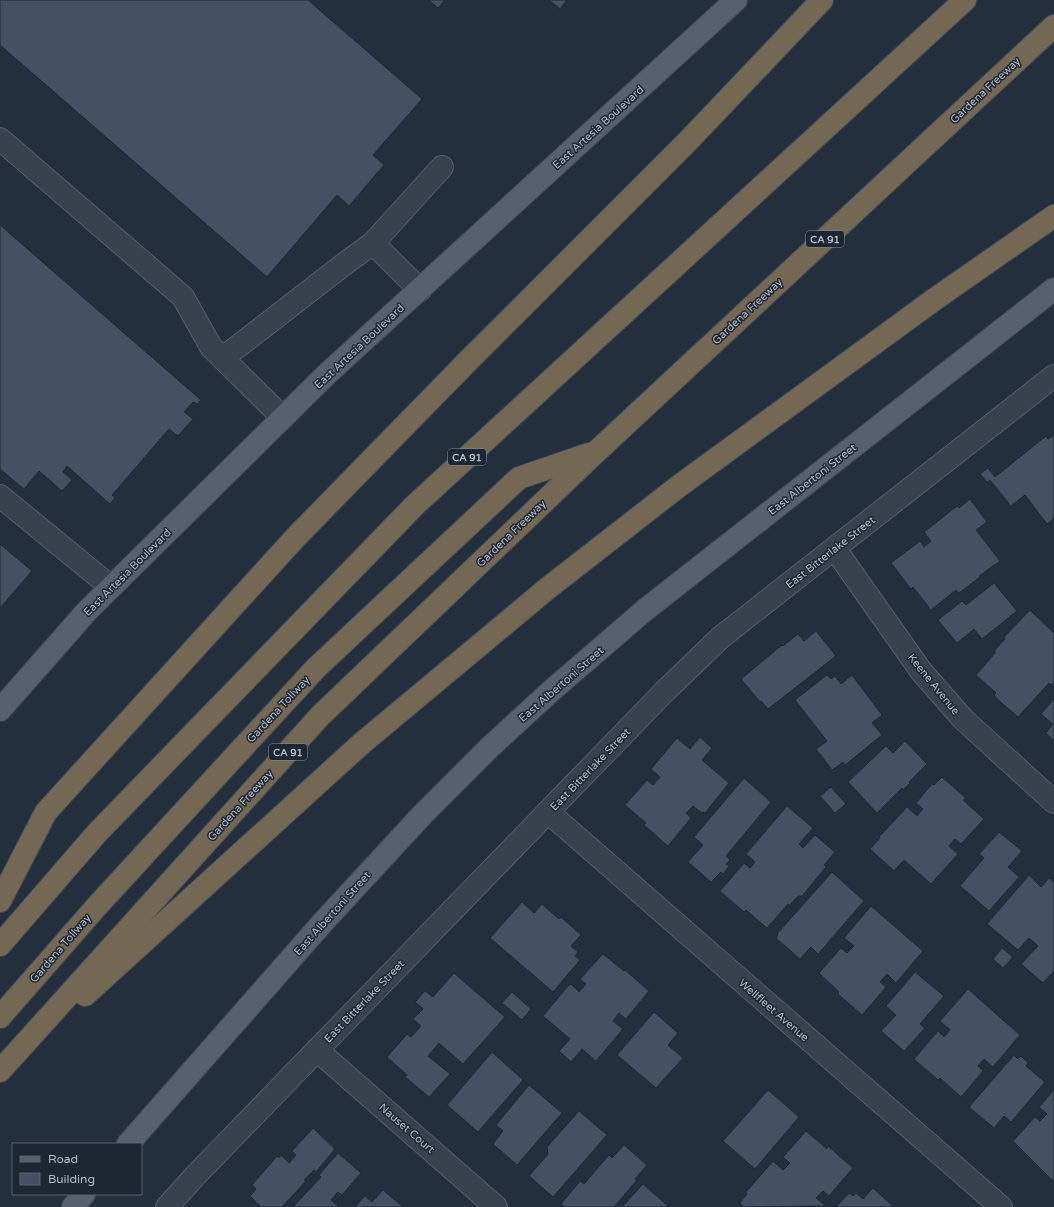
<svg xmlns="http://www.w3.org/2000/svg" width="1054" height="1207" font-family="'Varela Round',sans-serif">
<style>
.building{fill:#455162;stroke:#1f2835}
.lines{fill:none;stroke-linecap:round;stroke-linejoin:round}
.minor-casing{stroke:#565f6c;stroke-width:24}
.major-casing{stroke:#414a57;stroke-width:24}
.highway-casing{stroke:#434c59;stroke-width:24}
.minor{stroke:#38414e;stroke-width:22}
.major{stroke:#56606e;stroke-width:22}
.highway{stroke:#746855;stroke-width:22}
.labels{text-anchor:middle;stroke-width:3;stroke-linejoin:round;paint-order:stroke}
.shield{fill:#1d2633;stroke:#878f9c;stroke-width:1}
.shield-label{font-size:10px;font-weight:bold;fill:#b4bcc9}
.street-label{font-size:11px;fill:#b4bcc9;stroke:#1d2633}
</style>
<rect width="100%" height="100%" fill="#242f3e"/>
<g class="building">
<path d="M 0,0 L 308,0 L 422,99 L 373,155 L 384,165 L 349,206 L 337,195 L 267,277 L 0,45 Z"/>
<path d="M 429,0 L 445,0 L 438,8 Z"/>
<path d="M 549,0 L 567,0 L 560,9 Z"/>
<path d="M 0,225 L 201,400 L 197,404 L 193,402 L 184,412 L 193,419 L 178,436 L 169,429 L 112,495 L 115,498 L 110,504 L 67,466 L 63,472 L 72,480 L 62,491 L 39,471 L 24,489 L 0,469 Z"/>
<path d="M 1054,435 L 1054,518 L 1047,524 L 1025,495 L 1011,506 L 990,480 L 987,482 L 980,474 L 988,468 L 995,477 L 1046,436 L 1048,439 Z"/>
<path d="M 970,499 L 987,522 L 976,530 L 1000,561 L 979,576 L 980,577 L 959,593 L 956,590 L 931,610 L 913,587 L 911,589 L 891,563 L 920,541 L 924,547 L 931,541 L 924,532 L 957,506 L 959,508 Z"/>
<path d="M 0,544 L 32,571 L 0,608 Z"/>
<path d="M 994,583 L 1017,611 L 982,639 L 974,629 L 957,643 L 938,620 L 962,601 L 966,605 Z"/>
<path d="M 1030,610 L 1054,633 L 1054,683 L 1051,685 L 1049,683 L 1018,717 L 996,698 L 994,695 L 996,693 L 976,675 L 996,652 L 994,651 L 1005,639 L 1004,637 Z"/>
<path d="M 816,631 L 836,656 L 768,709 L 761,701 L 760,702 L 741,679 L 782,645 L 783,646 L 798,634 L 804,641 Z"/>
<path d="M 827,675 L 831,679 L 835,676 L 841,684 L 852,675 L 882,715 L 872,723 L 882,735 L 845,765 L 843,762 L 832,770 L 816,749 L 827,741 L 795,700 Z"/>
<path d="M 1054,699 L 1054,741 L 1046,733 L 1053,724 L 1041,714 Z"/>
<path d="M 700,737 L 712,748 L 702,760 L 729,783 L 705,813 L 703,812 L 702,813 L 693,806 L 686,813 L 691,818 L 668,846 L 644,825 L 646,823 L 625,805 L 647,780 L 653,785 L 660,777 L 651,769 L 677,738 L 690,749 Z"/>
<path d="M 905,741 L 927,764 L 909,782 L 910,783 L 903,790 L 902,788 L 877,813 L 848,782 L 886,746 L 893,753 Z"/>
<path d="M 942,777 L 966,798 L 963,800 L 984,819 L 961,844 L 955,839 L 949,846 L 958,854 L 931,884 L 904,860 L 894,871 L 870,849 L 880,838 L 879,837 L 907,807 L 917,816 L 923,809 L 916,803 L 932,784 L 934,785 Z"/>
<path d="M 744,778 L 771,802 L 726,856 L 730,860 L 726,864 L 729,866 L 723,874 L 721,872 L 711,882 L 688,862 L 703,845 L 694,837 Z"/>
<path d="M 831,787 L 846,804 L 835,813 L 820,796 Z"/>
<path d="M 787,806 L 813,828 L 799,844 L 803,848 L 815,835 L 835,852 L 824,865 L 826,867 L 802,896 L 798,896 L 790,905 L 788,904 L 767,928 L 746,910 L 744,912 L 720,891 L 744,863 L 750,868 L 755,862 L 746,854 Z"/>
<path d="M 999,832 L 1022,851 L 1008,867 L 1019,877 L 989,911 L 960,886 L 984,858 L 979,854 Z"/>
<path d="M 832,872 L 864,901 L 818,954 L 811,947 L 800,959 L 776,938 L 778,935 L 777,934 Z"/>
<path d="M 1029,875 L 1041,887 L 1049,878 L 1054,882 L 1054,971 L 1043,983 L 1021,964 L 1038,946 L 1029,938 L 1018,950 L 987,924 Z"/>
<path d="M 522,902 L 534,913 L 542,904 L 559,919 L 561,917 L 581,935 L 571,946 L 578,952 L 575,956 L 580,960 L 553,992 L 490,938 Z"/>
<path d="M 871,906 L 923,951 L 896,983 L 887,974 L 880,982 L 886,987 L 862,1015 L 838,994 L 839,992 L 819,973 L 841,948 L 847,953 L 854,946 L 844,938 Z"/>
<path d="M 1002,948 L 1013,957 L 1003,968 L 993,959 Z"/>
<path d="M 603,954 L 624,971 L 625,970 L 649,991 L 626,1019 L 619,1013 L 613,1021 L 623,1029 L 596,1061 L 582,1049 L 571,1062 L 559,1051 L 570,1039 L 543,1016 L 568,986 L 571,984 L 579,992 L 586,984 L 580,979 Z"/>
<path d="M 915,972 L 944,996 L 920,1024 L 925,1028 L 904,1051 L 881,1031 L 896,1015 L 886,1006 Z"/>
<path d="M 454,973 L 505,1017 L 463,1064 L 439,1043 L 428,1056 L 450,1074 L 429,1097 L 405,1077 L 407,1075 L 387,1057 L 407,1034 L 411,1037 L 421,1026 L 413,1019 L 423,1009 L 415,1002 L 425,991 L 433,997 Z"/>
<path d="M 968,989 L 1020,1035 L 993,1067 L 984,1059 L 978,1066 L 983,1071 L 961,1097 L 940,1078 L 938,1080 L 914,1059 L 938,1031 L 944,1037 L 950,1030 L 940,1021 Z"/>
<path d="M 512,992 L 531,1009 L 522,1020 L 502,1003 Z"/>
<path d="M 654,1012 L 678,1033 L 668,1045 L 683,1058 L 656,1088 L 617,1055 Z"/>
<path d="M 492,1052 L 523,1080 L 478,1132 L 447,1105 Z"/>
<path d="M 1014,1055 L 1018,1059 L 1021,1056 L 1028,1063 L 1026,1066 L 1045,1082 L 1011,1122 L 1004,1116 L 994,1128 L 969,1107 Z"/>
<path d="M 529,1085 L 562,1113 L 517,1165 L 493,1144 L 503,1131 L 496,1125 Z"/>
<path d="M 768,1090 L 799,1117 L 755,1169 L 723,1141 Z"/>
<path d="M 1054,1090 L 1054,1182 L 1013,1141 L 1035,1117 L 1040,1121 L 1047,1114 L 1039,1107 Z"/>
<path d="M 579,1111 L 607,1135 L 553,1197 L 529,1176 L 548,1154 L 547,1147 Z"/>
<path d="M 313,1128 L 335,1149 L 316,1172 L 314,1170 L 304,1180 L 306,1181 L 282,1207 L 261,1207 L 250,1196 L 256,1189 L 252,1185 L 277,1156 L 279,1158 L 281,1155 L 289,1163 L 296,1155 L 292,1151 Z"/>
<path d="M 806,1131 L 827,1149 L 828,1146 L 853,1168 L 829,1196 L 823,1191 L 816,1198 L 826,1206 L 744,1207 L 740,1203 L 747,1194 L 746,1192 L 773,1161 L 783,1170 L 790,1163 L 783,1157 Z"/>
<path d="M 624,1145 L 647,1165 L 635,1179 L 637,1180 L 614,1207 L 564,1207 L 561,1204 L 580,1181 L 584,1184 L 609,1155 L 612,1158 Z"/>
<path d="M 338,1153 L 361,1173 L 342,1195 L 338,1192 L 331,1200 L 339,1207 L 293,1207 L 321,1177 L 319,1175 Z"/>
<path d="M 643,1184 L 669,1207 L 622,1207 Z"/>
<path d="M 873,1188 L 894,1207 L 836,1207 L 849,1193 L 853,1196 L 856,1193 L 863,1199 Z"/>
<path d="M 383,1190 L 403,1207 L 355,1207 L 365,1196 L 372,1202 Z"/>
</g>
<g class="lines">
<g class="minor-casing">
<g id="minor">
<path d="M 0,139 L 183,297 L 211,347 L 283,418"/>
<path d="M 373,243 L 420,290"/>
<path d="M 223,358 L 343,265 L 373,243 L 442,167"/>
<path d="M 0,496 L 111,587"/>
<path d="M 835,549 L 921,671 L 963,719 L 1054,802"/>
<path d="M 548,812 L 1001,1207"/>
<path d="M 317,1050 L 496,1207"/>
<path d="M 167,1207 L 194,1177 L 664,692 L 720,638 L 1054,376"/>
</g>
</g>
<g class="major-casing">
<g id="major">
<path d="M 0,710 L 87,611 L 327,374 L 736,0"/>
<path d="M 128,1144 L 325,920 L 423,814 L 489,748 L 551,691 L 645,610 L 1054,289"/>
<path d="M 73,1207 L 84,1194"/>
</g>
</g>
<g class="highway-casing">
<g id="highway">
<path d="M 0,901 L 46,812 L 295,538 L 465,364 L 689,140 L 822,0"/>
<path d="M 0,945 L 97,833 L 415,505 L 965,0"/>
<path d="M 85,995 L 361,744 L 548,588 L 679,486 L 935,299 L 1054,216"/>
<path d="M 0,1017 L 97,906 L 316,668 L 519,478 L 589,454"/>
<path d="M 0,1071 L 320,716 L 596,452 L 1054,26"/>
</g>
</g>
<use href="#minor" class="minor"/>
<use href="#major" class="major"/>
<use href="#highway" class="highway"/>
</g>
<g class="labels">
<g class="shield">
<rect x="806" y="231" width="38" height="16" rx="3"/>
<rect x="448" y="449" width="38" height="16" rx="3"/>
<rect x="269" y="744" width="38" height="16" rx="3"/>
</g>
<g class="shield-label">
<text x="825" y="243">CA 91</text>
<text x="467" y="461">CA 91</text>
<text x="288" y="756">CA 91</text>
</g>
<g class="street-label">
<text transform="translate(985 90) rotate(-43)" y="4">Gardena Freeway</text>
<text transform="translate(598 127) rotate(-42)" y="4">East Artesia Boulevard</text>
<text transform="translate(747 311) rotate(-43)" y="4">Gardena Freeway</text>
<text transform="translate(359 346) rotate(-43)" y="4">East Artesia Boulevard</text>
<text transform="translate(812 479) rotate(-38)" y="4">East Albertoni Street</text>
<text transform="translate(511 533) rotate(-44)" y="4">Gardena Freeway</text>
<text transform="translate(830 552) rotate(-38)" y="4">East Bitterlake Street</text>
<text transform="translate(127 572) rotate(-45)" y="4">East Artesia Boulevard</text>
<text transform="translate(561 684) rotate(-41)" y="4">East Albertoni Street</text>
<text transform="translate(934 684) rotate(51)" y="4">Keene Avenue</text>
<text transform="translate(278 709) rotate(-47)" y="4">Gardena Tollway</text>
<text transform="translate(590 769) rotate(-46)" y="4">East Bitterlake Street</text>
<text transform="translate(240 805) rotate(-48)" y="4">Gardena Freeway</text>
<text transform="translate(332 913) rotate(-48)" y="4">East Albertoni Street</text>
<text transform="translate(60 948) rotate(-49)" y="4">Gardena Tollway</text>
<text transform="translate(364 1001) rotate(-46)" y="4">East Bitterlake Street</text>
<text transform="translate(774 1010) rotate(41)" y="4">Wellfleet Avenue</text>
<text transform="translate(407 1128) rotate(41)" y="4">Nauset Court</text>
</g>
</g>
<rect x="12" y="1143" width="130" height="52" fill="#1d2633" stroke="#59626f"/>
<rect x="20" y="1156" width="20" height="6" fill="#56606e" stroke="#59626f"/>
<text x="48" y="1163" font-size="12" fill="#b4bcc9">Road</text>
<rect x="20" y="1173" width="20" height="12" fill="#455162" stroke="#59626f"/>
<text x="48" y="1183" font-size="12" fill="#b4bcc9">Building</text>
</svg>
